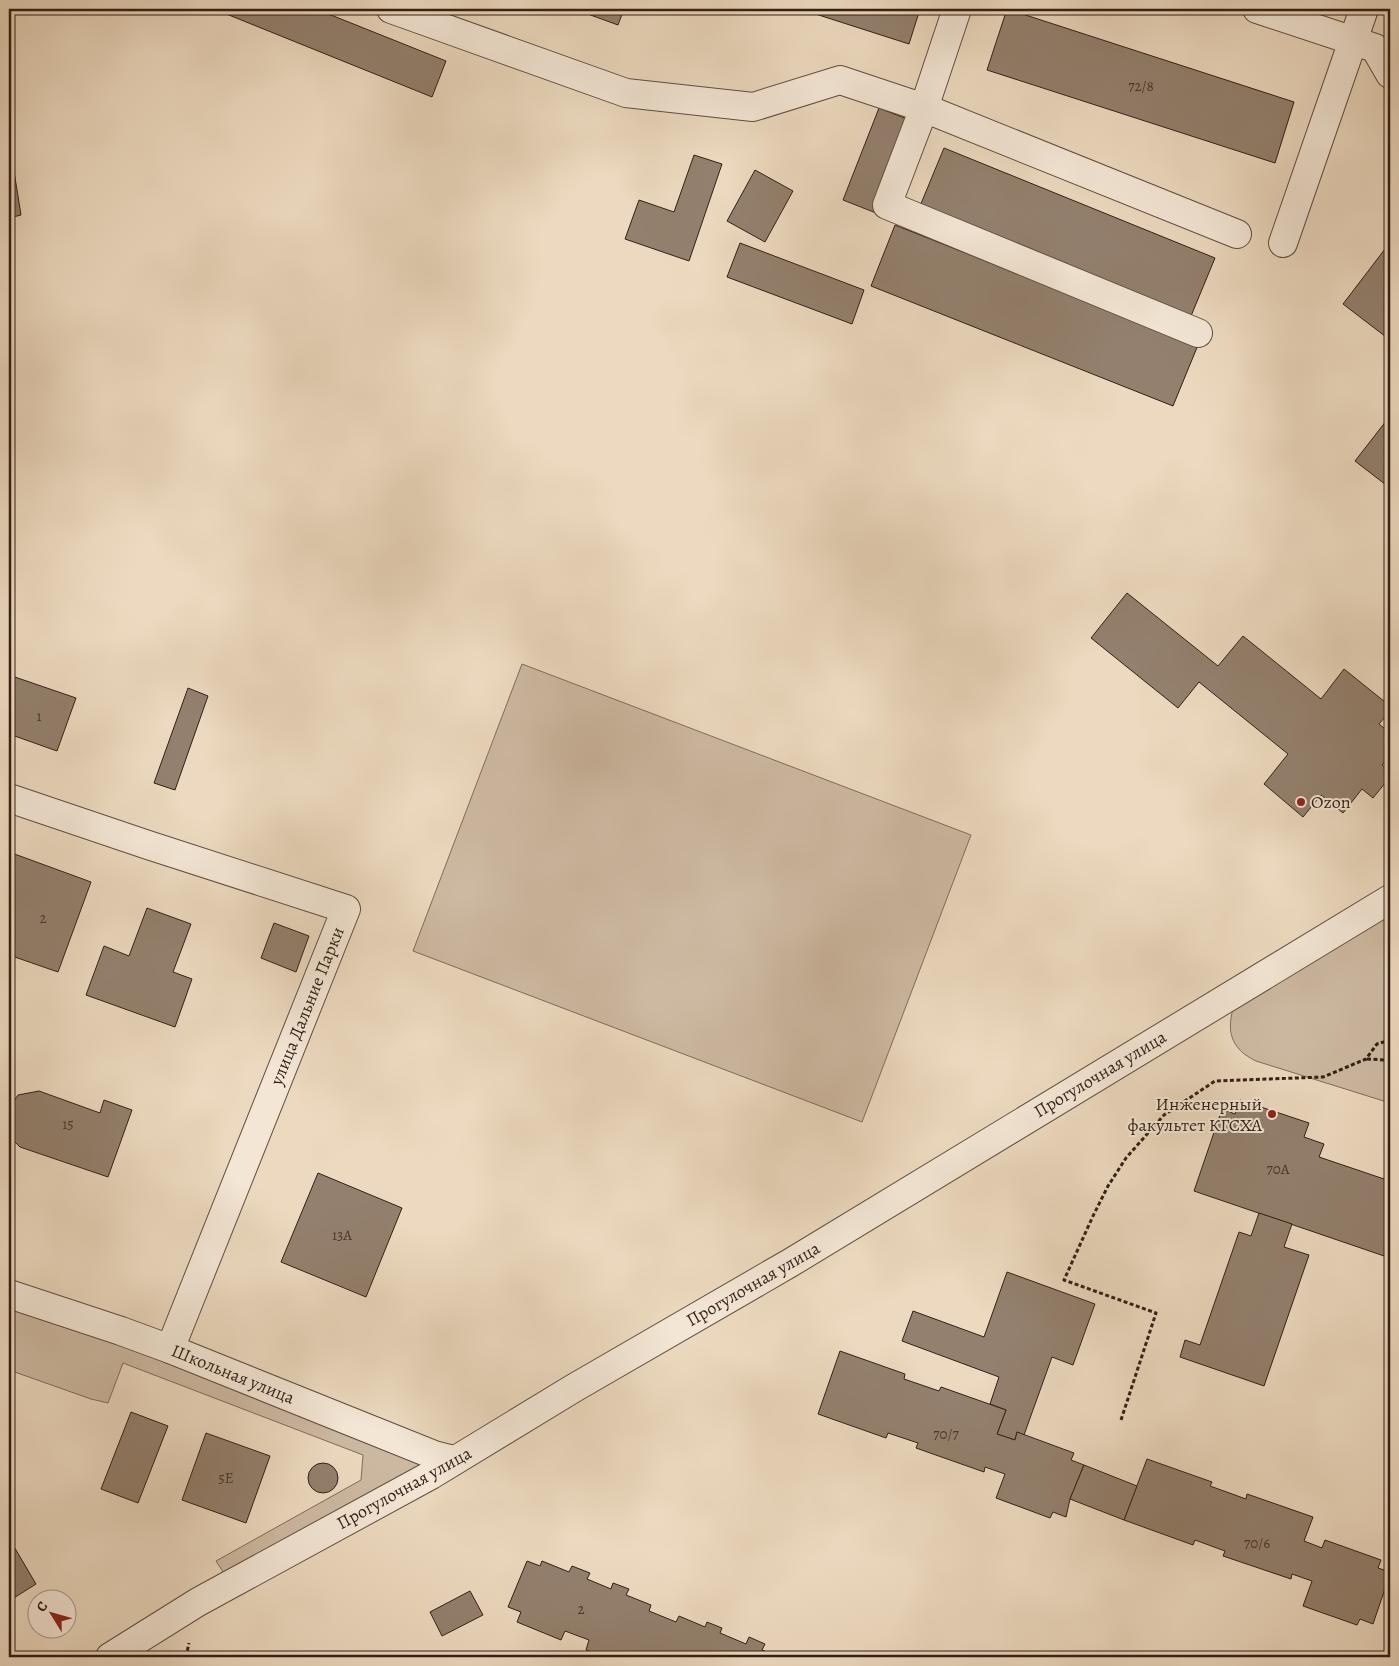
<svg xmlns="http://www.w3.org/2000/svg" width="1399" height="1666" font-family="Alegreya,serif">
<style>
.green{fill:#cdb9a2;stroke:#806c5c}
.building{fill:#93806e;stroke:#331f16}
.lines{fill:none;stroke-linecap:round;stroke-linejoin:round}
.minor-casing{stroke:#614e40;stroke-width:30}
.path{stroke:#331f16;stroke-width:3;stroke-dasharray:4 2.5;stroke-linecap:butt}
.minor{stroke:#f3e6d5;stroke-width:28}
.poi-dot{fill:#8f2418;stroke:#f3e6d5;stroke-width:2}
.labels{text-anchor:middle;stroke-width:4;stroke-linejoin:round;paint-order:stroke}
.number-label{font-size:15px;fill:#4b372c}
.poi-label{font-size:18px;fill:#331f16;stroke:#f3e6d5;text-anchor:start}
.street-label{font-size:18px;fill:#331f16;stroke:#f3e6d5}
</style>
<rect width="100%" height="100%" fill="#ecd9bf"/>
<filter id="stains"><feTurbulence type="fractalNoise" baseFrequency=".004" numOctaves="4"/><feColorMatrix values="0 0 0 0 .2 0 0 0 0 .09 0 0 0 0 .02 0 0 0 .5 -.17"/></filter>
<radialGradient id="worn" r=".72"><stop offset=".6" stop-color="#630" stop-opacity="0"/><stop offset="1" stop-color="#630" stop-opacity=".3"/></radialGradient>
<g class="green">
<path d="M 522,664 L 971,835 L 862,1122 L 413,951 Z"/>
<path d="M 1390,909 L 1390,1103 L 1256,1061 C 1233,1050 1226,1034 1233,1009 Z"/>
<path d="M 9,1294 L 444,1457 L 236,1592 L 216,1561 L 361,1480 L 363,1455 L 123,1363 L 108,1403 L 91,1399 L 9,1370 Z"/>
</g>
<g class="building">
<path d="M 214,9 L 316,9 L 446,61 L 432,97 Z"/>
<path d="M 574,9 L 624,9 L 618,25 Z"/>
<path d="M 800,9 L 920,9 L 909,44 Z"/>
<path d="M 1007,9 L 1294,102 L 1275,163 L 987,70 Z"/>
<path d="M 879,108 L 912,121 L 876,213 L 843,200 Z"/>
<path d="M 9,140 L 21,215 L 9,218 Z"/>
<path d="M 944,148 L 1215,258 L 1191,316 L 920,206 Z"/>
<path d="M 694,155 L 722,164 L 689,261 L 625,239 L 639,200 L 674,212 Z"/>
<path d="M 755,170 L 793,191 L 765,242 L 727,221 Z"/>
<path d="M 895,225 L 1198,345 L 1173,406 L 871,286 Z"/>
<path d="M 740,243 L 864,290 L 852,324 L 727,277 Z"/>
<path d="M 1385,249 L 1390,253 L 1390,340 L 1343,304 Z"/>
<path d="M 1390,416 L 1390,488 L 1355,461 Z"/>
<path d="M 1127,593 L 1218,666 L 1243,636 L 1321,699 L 1344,669 L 1390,706 L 1390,711 L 1379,724 L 1390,733 L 1390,755 L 1382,765 L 1390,772 L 1390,777 L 1373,798 L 1362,789 L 1343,813 L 1321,795 L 1303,817 L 1264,784 L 1288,754 L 1199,682 L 1178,708 L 1091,638 Z"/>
<path d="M 9,675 L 76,698 L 57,751 L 9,734 Z"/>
<path d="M 188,688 L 208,696 L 175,790 L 154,783 Z"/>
<path d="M 9,852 L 91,882 L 58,972 L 9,955 Z"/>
<path d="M 147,908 L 191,924 L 173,972 L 192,979 L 175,1027 L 86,995 L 104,946 L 129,956 Z"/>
<path d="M 274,923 L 309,936 L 296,972 L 261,958 Z"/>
<path d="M 39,1091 L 100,1113 L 104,1100 L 132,1110 L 108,1177 L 20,1147 L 9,1136 L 9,1108 L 18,1095 Z"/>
<path d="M 1240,1100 L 1309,1123 L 1304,1137 L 1324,1144 L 1319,1157 L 1390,1181 L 1390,1258 L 1194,1191 L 1222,1109 L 1235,1114 Z"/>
<path d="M 318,1173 L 402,1208 L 366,1297 L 281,1262 Z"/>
<path d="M 1259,1213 L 1292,1224 L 1284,1247 L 1309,1255 L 1264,1386 L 1180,1357 L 1185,1340 L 1200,1345 L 1239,1232 L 1251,1236 Z"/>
<path d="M 1007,1272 L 1095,1304 L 1073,1365 L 1052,1357 L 1024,1435 L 1017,1432 L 1015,1440 L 997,1434 L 1006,1410 L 990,1404 L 999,1377 L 902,1341 L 913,1311 L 984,1337 Z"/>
<path d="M 840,1351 L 905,1374 L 904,1379 L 939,1391 L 941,1387 L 1006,1410 L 997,1434 L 1015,1440 L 1017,1432 L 1074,1453 L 1071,1460 L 1084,1465 L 1070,1499 L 1066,1517 L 1053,1512 L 1050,1518 L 996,1498 L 1005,1474 L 985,1467 L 984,1472 L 916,1448 L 918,1443 L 888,1433 L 886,1438 L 818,1414 Z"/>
<path d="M 131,1412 L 168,1426 L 138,1503 L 101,1489 Z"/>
<path d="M 206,1433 L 270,1456 L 246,1523 L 182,1500 Z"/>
<path d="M 1147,1459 L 1212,1482 L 1210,1486 L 1246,1499 L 1247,1494 L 1313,1517 L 1304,1541 L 1322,1548 L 1325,1540 L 1381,1560 L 1378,1568 L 1390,1572 L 1390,1574 L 1373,1624 L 1360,1619 L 1357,1625 L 1303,1606 L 1312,1581 L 1292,1574 L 1291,1579 L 1223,1556 L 1225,1551 L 1195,1540 L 1193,1545 L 1124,1520 Z"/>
<circle cx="323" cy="1478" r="15"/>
<path d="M 1084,1465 L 1137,1486 L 1124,1520 L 1070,1499 Z"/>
<path d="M 13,1545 L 36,1584 L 9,1601 L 9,1547 Z"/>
<path d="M 527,1561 L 540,1566 L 542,1561 L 569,1572 L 572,1566 L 590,1573 L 587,1579 L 611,1589 L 613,1583 L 629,1589 L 626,1595 L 651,1605 L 649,1611 L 676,1622 L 679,1616 L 705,1627 L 707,1622 L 722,1628 L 720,1633 L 746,1644 L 749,1637 L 765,1644 L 762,1650 L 780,1657 L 604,1657 L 586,1650 L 589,1640 L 565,1631 L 561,1640 L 517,1622 L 521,1612 L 508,1607 Z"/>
<path d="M 470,1591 L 483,1615 L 442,1636 L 430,1612 Z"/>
</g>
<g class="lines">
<g class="minor-casing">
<g id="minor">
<path d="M 391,9 L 626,93 L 753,107 L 840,80 L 924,108 L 957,9"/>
<path d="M 1257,9 L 1375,48 L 1390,74"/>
<path d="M 1283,243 L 1364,9"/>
<path d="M 1198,333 L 887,205 L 924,108 L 1237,234"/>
<path d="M 9,798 L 148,845 L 346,909 L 170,1349"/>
<path d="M 9,1294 L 121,1331 L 170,1349 L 434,1455 L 454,1460"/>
<path d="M 110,1657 L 198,1602 L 431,1475 L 574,1388 L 790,1263 L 1390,899"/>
</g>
</g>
<g class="path">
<path d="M 1367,1059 L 1385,1060 L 1390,1058"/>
<path d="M 1121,1420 L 1156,1313 L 1064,1280 L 1093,1216 L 1108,1186 L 1126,1158 L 1164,1115 L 1215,1081 L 1323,1077 L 1366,1059 L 1377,1044 L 1390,1040"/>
<path d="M 186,1657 L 189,1643"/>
</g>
<use href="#minor" class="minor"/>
</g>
<g class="poi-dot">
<circle cx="1301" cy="802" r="5"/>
<circle cx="1272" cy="1114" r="5"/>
</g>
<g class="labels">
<g class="number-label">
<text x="1141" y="91">72/8</text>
<text x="39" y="721">1</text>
<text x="43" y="923">2</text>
<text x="68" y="1129">15</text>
<text x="1278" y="1174">70А</text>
<text x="342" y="1240">13А</text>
<text x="946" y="1439">70/7</text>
<text x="226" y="1483">5Е</text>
<text x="1257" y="1548">70/6</text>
<text x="581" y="1614">2</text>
</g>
<g class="poi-label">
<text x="1311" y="808">Ozon</text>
<text x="1262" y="1110" text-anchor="end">Инженерный<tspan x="1262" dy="21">факультет КГСХА</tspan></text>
</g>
<g class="street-label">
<text transform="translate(307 1006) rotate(-68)" y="6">улица Дальние Парки</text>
<text transform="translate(1100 1074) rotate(-31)" y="6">Прогулочная улица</text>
<text transform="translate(753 1284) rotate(-30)" y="6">Прогулочная улица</text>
<text transform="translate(233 1374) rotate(22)" y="6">Школьная улица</text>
<text transform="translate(404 1488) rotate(-29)" y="6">Прогулочная улица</text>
</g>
</g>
<rect width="1399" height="1666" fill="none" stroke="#ecd9bf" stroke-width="30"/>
<rect x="10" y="10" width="1379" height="1646" fill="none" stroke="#331f16" stroke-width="2.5"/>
<rect x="15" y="15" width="1369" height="1636" fill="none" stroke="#331f16"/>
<g transform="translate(52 1614) rotate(307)"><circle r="24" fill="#f3e6d5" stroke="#a69689"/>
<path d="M0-4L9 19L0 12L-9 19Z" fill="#8f2418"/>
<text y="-8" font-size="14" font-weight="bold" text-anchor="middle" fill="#331f16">С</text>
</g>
<rect width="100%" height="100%" filter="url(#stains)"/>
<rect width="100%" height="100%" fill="url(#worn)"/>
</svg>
